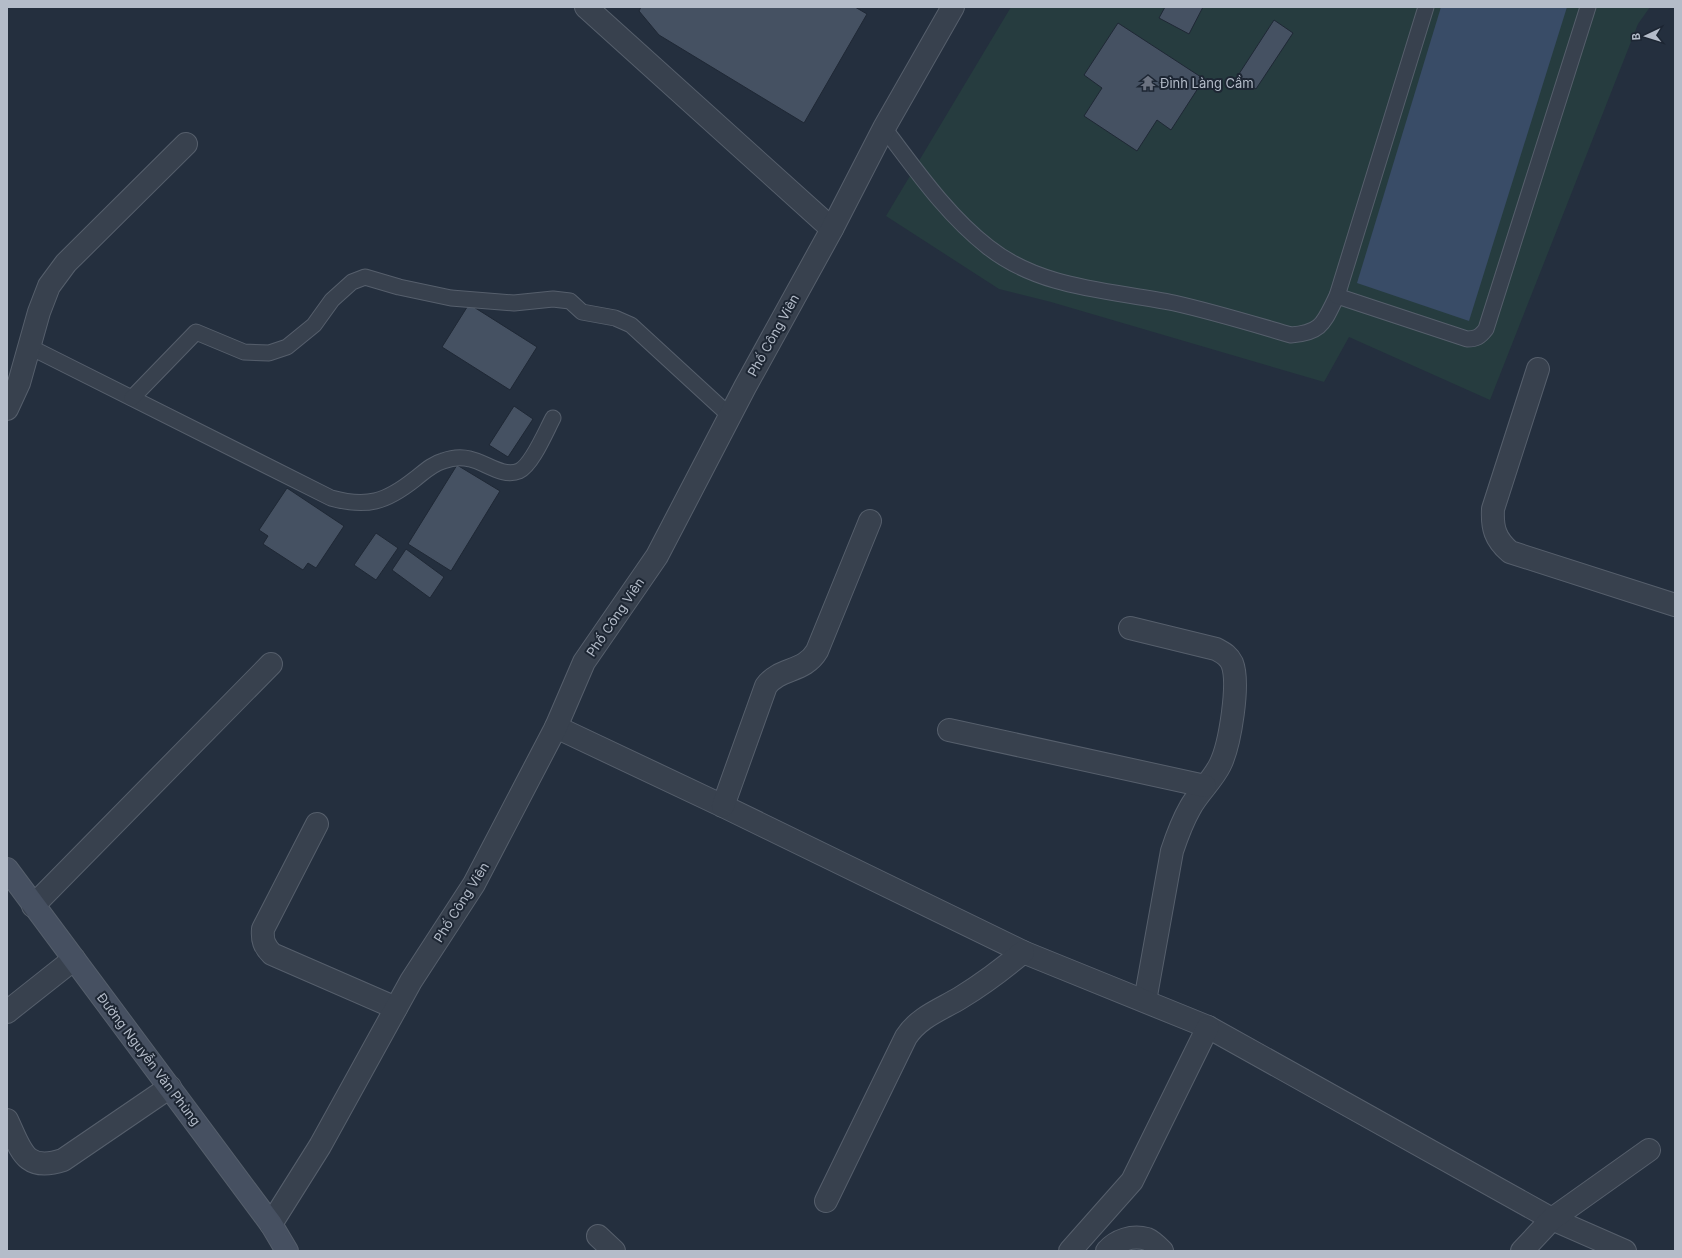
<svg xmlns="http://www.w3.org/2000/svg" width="1682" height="1258" font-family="Inter,sans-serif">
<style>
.green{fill:#263c3f}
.water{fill:#394c67}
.building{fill:#455162;stroke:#1f2835}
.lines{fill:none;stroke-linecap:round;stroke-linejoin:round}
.lane-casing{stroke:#565f6c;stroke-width:17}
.street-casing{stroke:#565f6c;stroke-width:24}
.secondary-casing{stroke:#565f6c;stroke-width:24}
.lane{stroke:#38414e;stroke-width:15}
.street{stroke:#38414e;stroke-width:22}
.secondary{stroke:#465061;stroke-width:22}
.labels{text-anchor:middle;stroke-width:4;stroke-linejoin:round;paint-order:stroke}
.poi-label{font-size:13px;fill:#b4bcc9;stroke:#1d2633;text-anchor:start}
.street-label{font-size:13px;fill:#b4bcc9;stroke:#1d2633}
</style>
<rect width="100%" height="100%" fill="#242f3e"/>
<path class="green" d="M 1011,7 L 1650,7 L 1638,24 L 1490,400 L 1349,337 L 1324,382 L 1051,302 L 999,289 L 886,216 Z"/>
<path class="water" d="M 1441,7 L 1567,7 L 1469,321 L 1357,283 Z"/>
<g class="building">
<path d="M 641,7 L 855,7 L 867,14 L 804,123 L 659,35 L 639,11 Z"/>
<path d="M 1165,7 L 1203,7 L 1189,34 L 1159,18 Z"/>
<path d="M 1274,20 L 1293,33 L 1256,89 L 1237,77 Z"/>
<path d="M 1118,23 L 1204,79 L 1171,130 L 1157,120 L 1137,151 L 1084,116 L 1102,88 L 1084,75 Z"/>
<path d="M 469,304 L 537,347 L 510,390 L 442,347 Z"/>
<path d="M 514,406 L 533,419 L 508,457 L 489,445 Z"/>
<path d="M 457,465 L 500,491 L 451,571 L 408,544 Z"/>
<path d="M 287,488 L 344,526 L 316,568 L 308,563 L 303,570 L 263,544 L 268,536 L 259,530 Z"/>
<path d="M 376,533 L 398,548 L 376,580 L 354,565 Z"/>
<path d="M 406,549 L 444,577 L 430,598 L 392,570 Z"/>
</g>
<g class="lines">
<g class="lane-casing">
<g id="lane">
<path d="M 884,128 C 916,170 946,214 988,247 C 1041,289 1110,290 1174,303 C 1214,312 1253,324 1291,335 C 1323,333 1324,321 1337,296 L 1426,7"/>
<path d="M 1337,296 L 1467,339 C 1476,339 1480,337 1486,329 L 1588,7"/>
<path d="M 28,346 L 331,498 C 367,508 386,502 415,479 C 424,472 432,464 443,461 C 451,458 462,457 470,459 C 485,462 503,478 519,471 C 532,465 546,431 553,418"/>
<path d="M 132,398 L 196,332 L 244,352 L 269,353 L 287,347 L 314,325 L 332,300 L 352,282 L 365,277 L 399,287 L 451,298 L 514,303 L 553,299 L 570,301 L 582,312 L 615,318 L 631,325 L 729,415"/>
</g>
</g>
<g class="street-casing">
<g id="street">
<path d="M 586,7 L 832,229"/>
<path d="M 1538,369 L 1493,509 C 1492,528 1495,539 1510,552 L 1675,605"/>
<path d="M 7,409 L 19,383 L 39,312 L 49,286 L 66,263 L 186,144"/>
<path d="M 1130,628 L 1216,649 C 1223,653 1228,655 1232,663 C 1240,683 1230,745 1220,765 C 1212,781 1198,793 1190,808 C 1182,822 1177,836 1172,851 L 1145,1001"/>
<path d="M 556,727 L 723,806 L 1023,952 L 1208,1027 L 1552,1219 L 1625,1251"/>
<path d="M 949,730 L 1205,786"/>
<path d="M 723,806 L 766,686 C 780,667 804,673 817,651 L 870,521"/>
<path d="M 317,824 L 263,929 C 262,940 264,946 272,954 L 396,1008"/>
<path d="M 33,906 L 271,664"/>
<path d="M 7,1012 L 74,959"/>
<path d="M 7,1120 C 21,1149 24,1173 63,1160 L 170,1087"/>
<path d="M 826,1201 L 906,1037 C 919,1017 940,1010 960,998 C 983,984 1003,969 1023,952"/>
<path d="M 271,1224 L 320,1146 L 411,981 L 474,884 L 556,727 L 584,662 L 657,556 L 745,387 L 832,229 L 884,128 L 953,7"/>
<path d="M 598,1236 L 614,1251"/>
<path d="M 1070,1251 L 1132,1181 L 1208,1027"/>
<path d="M 1107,1251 C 1117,1240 1132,1235 1147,1239 C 1152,1241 1158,1247 1162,1251"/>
<path d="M 1522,1251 L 1552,1219 L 1649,1150"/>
</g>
</g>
<g class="secondary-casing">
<path id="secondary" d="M 7,869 L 271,1224 L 287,1251"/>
</g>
<use href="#lane" class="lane"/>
<use href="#street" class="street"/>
<use href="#secondary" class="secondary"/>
</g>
<defs>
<g id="temple-bare" transform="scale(1.2)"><path d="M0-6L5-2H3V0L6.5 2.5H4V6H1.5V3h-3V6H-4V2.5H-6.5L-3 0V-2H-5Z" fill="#6b7280" stroke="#1d2633" stroke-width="2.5" paint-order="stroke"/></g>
</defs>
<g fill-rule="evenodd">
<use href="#temple-bare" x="1148" y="83"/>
</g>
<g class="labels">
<g class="poi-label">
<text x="1160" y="88">Đình Làng Cầm</text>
</g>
<g class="street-label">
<text transform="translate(773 335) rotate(-61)" y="5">Phố Công Viên</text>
<text transform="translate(615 617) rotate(-56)" y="5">Phố Công Viên</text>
<text transform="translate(461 902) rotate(-58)" y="5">Phố Công Viên</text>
<text transform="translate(149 1059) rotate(53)" y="5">Đường Nguyễn Văn Phùng</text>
</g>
</g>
<rect width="1682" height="1258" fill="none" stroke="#b4bcc9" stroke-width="16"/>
<g transform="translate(1646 36) rotate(266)" stroke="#1d2633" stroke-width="3" paint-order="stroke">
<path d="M0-3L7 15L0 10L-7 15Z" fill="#b4bcc9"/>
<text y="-6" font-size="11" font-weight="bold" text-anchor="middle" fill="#b4bcc9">B</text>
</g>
</svg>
